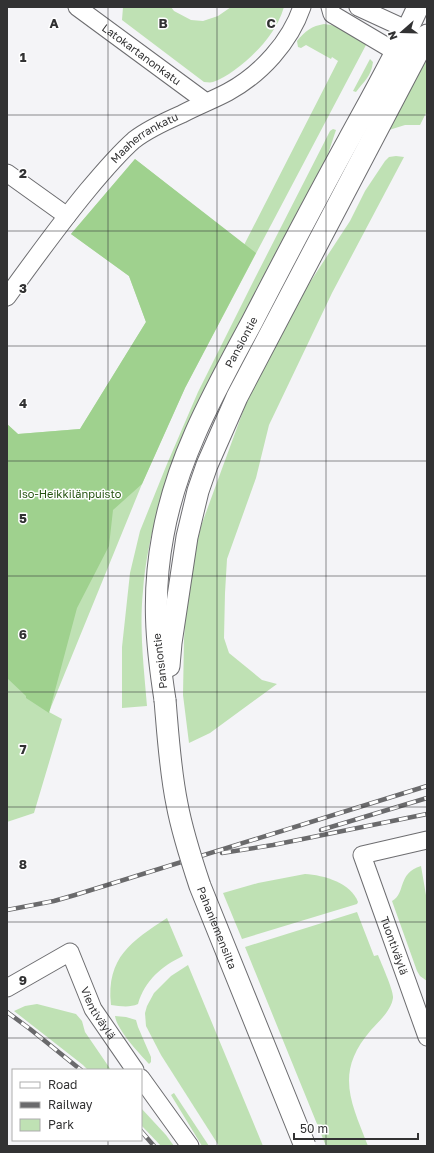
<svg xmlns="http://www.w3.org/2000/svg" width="434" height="1153" font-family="'Golos Text',sans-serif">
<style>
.green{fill:#bfe1b4}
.forest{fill:#9fd18e}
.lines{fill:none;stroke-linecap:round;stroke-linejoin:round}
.minor-casing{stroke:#6d6d70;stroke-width:19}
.major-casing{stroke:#6d6d70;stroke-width:23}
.minor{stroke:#fff;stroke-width:17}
.major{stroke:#fff;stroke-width:21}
.rail-casing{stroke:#6a6a6c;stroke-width:4.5}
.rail{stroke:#fff;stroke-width:3;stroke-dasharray:9;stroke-linecap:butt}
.major-bridge-casing{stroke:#6d6d70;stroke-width:23;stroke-linecap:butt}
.major-bridge{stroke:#fff;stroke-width:21}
.grid{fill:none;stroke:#323233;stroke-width:1;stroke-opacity:0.55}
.labels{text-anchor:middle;stroke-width:3;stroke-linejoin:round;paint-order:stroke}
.street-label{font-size:11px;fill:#323233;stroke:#fff}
.park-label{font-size:11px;fill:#255310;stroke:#fff}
.grid-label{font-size:13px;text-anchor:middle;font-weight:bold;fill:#323233;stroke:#fff;stroke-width:3;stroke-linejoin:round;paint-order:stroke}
</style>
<rect width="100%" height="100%" fill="#f4f4f7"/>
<g class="green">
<path d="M 123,7 L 171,7 L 174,11 L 191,20 L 203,21 L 218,16 L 231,7 L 284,7 C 281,17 276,27 270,35 C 259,51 232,76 213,82 C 210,83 207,82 204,82 L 122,20 Z"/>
<path d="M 324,24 C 340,25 355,34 366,45 L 185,388 L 142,484 L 49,712 L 62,719 L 34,813 L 7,822 L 7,424 L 18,434 L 80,429 L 146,322 L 129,276 L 71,234 L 135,159 L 244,245 L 338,61 L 332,57 L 331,59 L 306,45 L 301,48 L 298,47 L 297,41 C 305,31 312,26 324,24 Z"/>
<path d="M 427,56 L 427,111 L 420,125 L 405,125 L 389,130 Z"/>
<path d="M 370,59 L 373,62 C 371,77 364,81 356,92 L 353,91 Z"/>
<path d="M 333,129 L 336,130 L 323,169 L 171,467 C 158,507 146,548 143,591 C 139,629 144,668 147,706 L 122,708 L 122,647 L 130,573 L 140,531 L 167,464 L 198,392 L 253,282 L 330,131 Z"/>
<path d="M 396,156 L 404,157 L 332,293 L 269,425 L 256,478 L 227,559 L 225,593 L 224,638 L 229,653 L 262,680 L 277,684 L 210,733 L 189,743 L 183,695 L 184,639 L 187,594 L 193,560 L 201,526 L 249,395 L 301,296 L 350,221 L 365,191 L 385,161 L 389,157 Z"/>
<path d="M 421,866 L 427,901 L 427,981 L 420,976 L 417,971 L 392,901 C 406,894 397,873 421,866 Z"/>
<path d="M 305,874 C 324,875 351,883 358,902 L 357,904 L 242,939 L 223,893 L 258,883 Z"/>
<path d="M 357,912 L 374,956 L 378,955 C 381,963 394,991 393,998 C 391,1011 379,1021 371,1030 C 335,1072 350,1100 368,1146 L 326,1146 L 245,947 Z"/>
<path d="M 167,918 L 183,956 C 162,966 145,980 138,1004 C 129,1008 120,1006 111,1005 C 106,957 132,941 167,918 Z"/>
<path d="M 188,965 L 263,1146 L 219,1146 L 161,1055 L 146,1026 L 145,1013 L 147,1006 L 154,993 L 171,976 Z"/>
<path d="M 37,1004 L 76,1014 L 82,1021 L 85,1032 L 111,1070 L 88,1070 L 83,1065 L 14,1011 L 25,1006 Z"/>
<path d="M 115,1016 L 126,1017 L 136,1020 L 138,1027 L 151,1057 L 151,1062 L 149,1064 C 139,1053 117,1030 115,1016 Z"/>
<path d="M 174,1093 L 209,1146 L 202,1146 L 171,1095 Z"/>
<path d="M 141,1108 L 166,1135 L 174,1146 L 161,1146 L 141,1125 Z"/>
</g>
<path class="forest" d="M 135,159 L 256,253 L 185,388 L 142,484 L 113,510 L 109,546 L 77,608 L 49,713 L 26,698 L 26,696 L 7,678 L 7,424 L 18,434 L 80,429 L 146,322 L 129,276 L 71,234 Z"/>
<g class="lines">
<g class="minor-casing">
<g id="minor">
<path id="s1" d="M 77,7 L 206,102"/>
<path d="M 330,7 L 332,14 L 396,52 L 407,52"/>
<path d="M 358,7 L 408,30 L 413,40"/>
<path d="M 7,173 L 67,216"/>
<path id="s2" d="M 7,297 C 33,261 59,225 87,191 C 102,173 117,155 134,140 C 148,129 166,121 182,114 C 197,106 213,100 228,92 C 261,74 290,42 302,7"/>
<path id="s3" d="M 427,840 L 362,855 L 427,1037"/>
<path id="s4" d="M 7,988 L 70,952 L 93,1009 L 135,1070"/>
<path d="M 141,1078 L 190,1146"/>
</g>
</g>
<g class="major-casing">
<g id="major">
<path d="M 169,666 L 171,643 L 187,537 L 198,491 L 207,465 L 237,397 L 427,35"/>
<path id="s5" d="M 165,700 C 156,642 152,593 163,535 C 177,457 215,391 252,322 C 283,262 315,201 348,141 C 372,97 397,53 418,7"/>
</g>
</g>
<use href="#minor" class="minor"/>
<use href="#major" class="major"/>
<g class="rail-casing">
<g id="rail">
<path d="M 321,830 L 427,798"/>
<path d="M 222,853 L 273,845 L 427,814"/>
<path d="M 7,910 L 54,901 L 75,895 L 427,786"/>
<path d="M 7,1012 L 30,1029 L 81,1070"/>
<path d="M 141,1131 L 154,1146"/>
</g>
</g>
<use href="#rail" class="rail"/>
<g class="major-bridge-casing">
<g id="major-bridge">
<path id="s6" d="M 165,700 C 168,735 170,770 177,804 C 182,831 191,859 200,886 L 305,1146"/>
</g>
</g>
<use href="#major-bridge" class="major-bridge"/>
</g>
<path class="grid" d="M 108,7 L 108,1070M 217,7 L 217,1146M 326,7 L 326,1146M 7,115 L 427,115M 7,231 L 427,231M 7,346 L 427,346M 7,461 L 427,461M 7,576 L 427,576M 7,692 L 427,692M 7,807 L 427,807M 7,922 L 427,922M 7,1038 L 427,1038M 108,1140 L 108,1146"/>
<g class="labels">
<g class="street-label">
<text dy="4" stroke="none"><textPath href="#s1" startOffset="80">Latokartanonkatu</textPath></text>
<text dy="4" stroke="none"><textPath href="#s2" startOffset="212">Maaherrankatu</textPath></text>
<text dy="4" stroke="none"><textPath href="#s5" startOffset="375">Pansiontie</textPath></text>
<text transform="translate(160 661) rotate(-97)" y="4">Pansiontie</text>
<text dy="4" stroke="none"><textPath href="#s6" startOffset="235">Pahaniemensilta</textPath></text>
<text dy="4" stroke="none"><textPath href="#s3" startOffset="163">Tuontiväylä</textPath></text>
<text dy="4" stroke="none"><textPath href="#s4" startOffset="140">Vientiväylä</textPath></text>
</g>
<g class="park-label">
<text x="70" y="498">Iso-Heikkilänpuisto</text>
</g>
</g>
<g class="grid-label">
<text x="54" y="28">A</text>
<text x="163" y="28">B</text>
<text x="271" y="28">C</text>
<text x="23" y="62">1</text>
<text x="23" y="178">2</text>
<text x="23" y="293">3</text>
<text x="23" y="408">4</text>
<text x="23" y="523">5</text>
<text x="23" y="639">6</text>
<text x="23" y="754">7</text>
<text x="23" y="869">8</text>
<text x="23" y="985">9</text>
</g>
<rect width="434" height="1153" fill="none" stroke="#323233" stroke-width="16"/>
<rect x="12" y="1069" width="130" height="72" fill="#ffffff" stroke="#adadad"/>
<rect x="20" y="1082" width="20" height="6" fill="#ffffff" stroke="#adadad"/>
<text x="48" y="1089" font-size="12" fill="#323233">Road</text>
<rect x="20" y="1102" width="20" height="6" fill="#6a6a6c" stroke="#adadad"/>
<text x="48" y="1109" font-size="12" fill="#323233">Railway</text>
<rect x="20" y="1119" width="20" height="12" fill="#bfe1b4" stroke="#adadad"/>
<text x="48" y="1129" font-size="12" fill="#323233">Park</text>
<g transform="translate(402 32) rotate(250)" stroke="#ffffff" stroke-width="3" paint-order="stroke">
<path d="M0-3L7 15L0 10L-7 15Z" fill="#323233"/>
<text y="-6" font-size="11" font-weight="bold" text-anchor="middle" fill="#323233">N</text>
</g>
<path d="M294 1133v6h124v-6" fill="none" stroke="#323233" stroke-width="2"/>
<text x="300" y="1133" font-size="12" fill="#323233" stroke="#ffffff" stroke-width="3" paint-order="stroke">50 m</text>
</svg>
